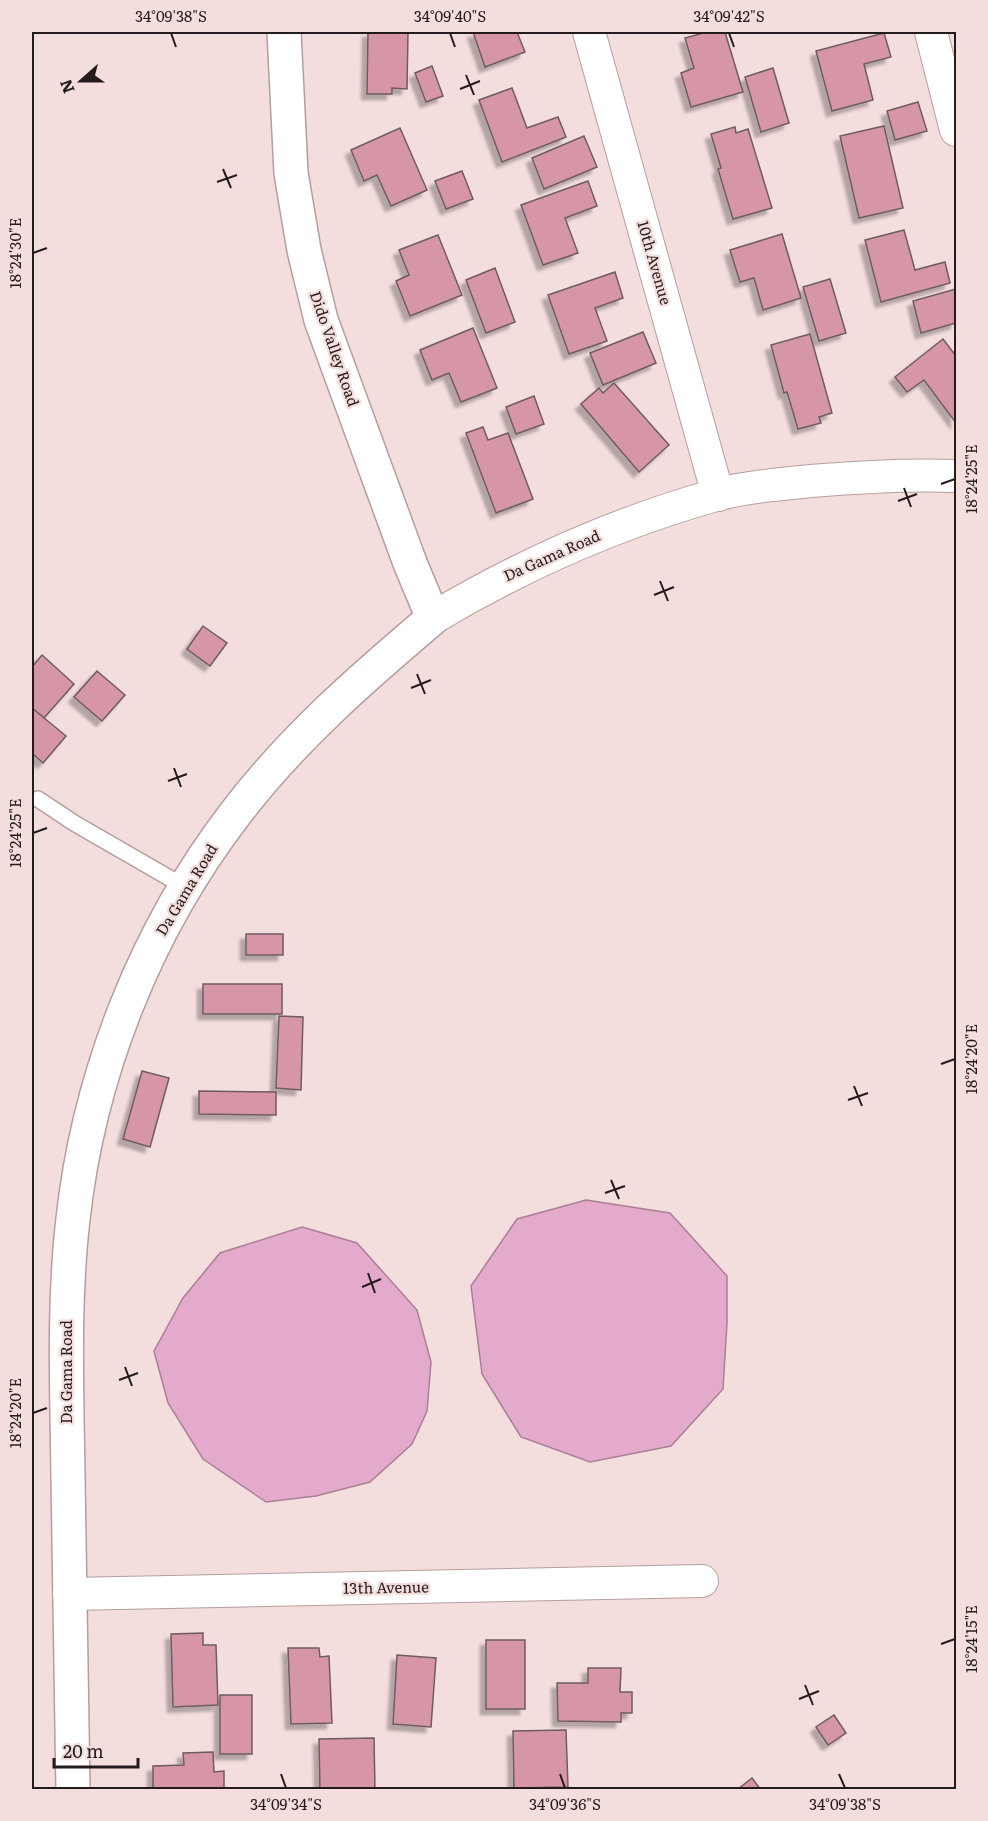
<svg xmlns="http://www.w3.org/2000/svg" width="988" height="1821" font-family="Literata,serif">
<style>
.water{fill:#e4aacb;stroke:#aa7f96;stroke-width:1.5}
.building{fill:#d796a7;stroke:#6e5c61;stroke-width:1.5;filter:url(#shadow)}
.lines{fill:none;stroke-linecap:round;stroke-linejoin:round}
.lane-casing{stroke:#b49f9e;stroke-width:18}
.street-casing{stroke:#b49f9e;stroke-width:34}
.secondary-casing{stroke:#b49f9e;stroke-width:36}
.lane{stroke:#fff;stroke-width:15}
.street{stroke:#fff;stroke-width:32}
.secondary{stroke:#fff;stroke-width:33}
.ticks{fill:none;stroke:#241c1c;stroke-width:2}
.labels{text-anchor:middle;stroke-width:4.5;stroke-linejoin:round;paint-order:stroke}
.street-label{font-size:15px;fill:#241c1c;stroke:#f4dedd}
.neatline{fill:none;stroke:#241c1c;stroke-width:2}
.ticks-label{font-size:15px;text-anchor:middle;fill:#241c1c}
</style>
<defs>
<filter id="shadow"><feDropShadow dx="-5.5" dy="5.5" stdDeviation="1.5" flood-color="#0004"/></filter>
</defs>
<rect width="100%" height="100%" fill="#f4dedd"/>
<g class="water">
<path d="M 586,1200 L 670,1213 L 727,1276 L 727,1323 L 723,1389 L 671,1446 L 590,1462 L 521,1437 L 482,1374 L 471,1286 L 517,1219 Z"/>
<path d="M 302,1227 L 357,1243 L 417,1310 L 431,1362 L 427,1411 L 412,1444 L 370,1482 L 316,1496 L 266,1502 L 203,1459 L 168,1403 L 154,1351 L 183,1298 L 220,1253 Z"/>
</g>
<g class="building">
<path d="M 368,32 L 408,32 L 407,89 L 392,88 L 392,94 L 367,94 Z"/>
<path d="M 473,32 L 517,32 L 525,52 L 485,67 Z"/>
<path d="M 707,32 L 725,32 L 743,92 L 691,107 L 681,73 L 694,68 L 685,38 Z"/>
<path d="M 884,33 L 891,57 L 864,64 L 873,100 L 832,111 L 816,51 Z"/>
<path d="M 432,66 L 443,96 L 426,102 L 415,73 Z"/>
<path d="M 773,68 L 789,123 L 761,132 L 745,77 Z"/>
<path d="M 512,88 L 527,128 L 558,117 L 566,137 L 502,162 L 479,100 Z"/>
<path d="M 918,102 L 927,131 L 895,140 L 887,111 Z"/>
<path d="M 884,126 L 903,208 L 859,218 L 840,136 Z"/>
<path d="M 735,127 L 736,133 L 748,129 L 772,208 L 733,219 L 718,169 L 721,168 L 711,134 Z"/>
<path d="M 400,128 L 427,190 L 391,206 L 377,175 L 364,181 L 351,150 Z"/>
<path d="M 584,136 L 597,167 L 544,189 L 532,158 Z"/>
<path d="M 462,171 L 473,199 L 446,209 L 435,181 Z"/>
<path d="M 588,181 L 597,206 L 565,218 L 578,253 L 543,265 L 521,205 Z"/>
<path d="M 904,230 L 915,270 L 945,262 L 950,283 L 881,302 L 865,240 Z"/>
<path d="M 782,234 L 801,298 L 763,310 L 754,278 L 740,282 L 730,250 Z"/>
<path d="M 438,235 L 462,295 L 410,316 L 396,281 L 409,275 L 399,250 Z"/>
<path d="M 495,268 L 515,322 L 486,333 L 466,280 Z"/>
<path d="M 615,272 L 623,298 L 595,308 L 607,341 L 569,354 L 548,295 Z"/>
<path d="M 830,279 L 846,333 L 819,341 L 803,287 Z"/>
<path d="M 956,289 L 956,323 L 921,333 L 913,301 Z"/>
<path d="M 473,328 L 497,388 L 461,402 L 449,373 L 432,380 L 420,350 Z"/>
<path d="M 643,332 L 656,363 L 603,385 L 590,353 Z"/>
<path d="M 810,334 L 832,413 L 819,417 L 821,423 L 798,429 L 787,392 L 784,393 L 771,345 Z"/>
<path d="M 943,339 L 956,356 L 956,423 L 924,380 L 907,392 L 895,377 Z"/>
<path d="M 614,383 L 669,445 L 639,472 L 581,404 L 599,388 L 603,393 Z"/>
<path d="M 534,396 L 544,424 L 516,434 L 506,407 Z"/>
<path d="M 483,427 L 488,440 L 508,433 L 533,499 L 496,513 L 466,433 Z"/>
<path d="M 203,626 L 227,643 L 210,666 L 187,649 Z"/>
<path d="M 42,655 L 74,684 L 44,718 L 32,708 L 32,667 Z"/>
<path d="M 97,671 L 125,695 L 102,721 L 74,697 Z"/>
<path d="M 32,708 L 66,736 L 43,763 L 32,753 Z"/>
<rect x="246" y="934" width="37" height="21"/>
<rect x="203" y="984" width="79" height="30"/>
<path d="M 279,1016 L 303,1017 L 301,1090 L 276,1088 Z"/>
<path d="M 142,1071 L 169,1078 L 150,1147 L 123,1139 Z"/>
<path d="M 199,1091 L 276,1092 L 276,1115 L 199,1114 Z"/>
<path d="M 203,1633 L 203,1645 L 216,1645 L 218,1705 L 173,1707 L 171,1634 Z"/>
<rect x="486" y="1640" width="39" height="69"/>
<path d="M 288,1648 L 319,1648 L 320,1657 L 329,1656 L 332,1723 L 291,1724 Z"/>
<path d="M 397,1655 L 436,1658 L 431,1727 L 393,1724 Z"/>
<path d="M 588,1668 L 621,1668 L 620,1692 L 632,1692 L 632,1713 L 621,1713 L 621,1722 L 558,1721 L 557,1683 L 588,1683 Z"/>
<rect x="220" y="1695" width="32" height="59"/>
<path d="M 834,1715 L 846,1733 L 828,1745 L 816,1727 Z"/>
<path d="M 566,1730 L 568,1787 L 514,1788 L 513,1731 Z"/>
<path d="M 374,1738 L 375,1790 L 320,1790 L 319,1739 Z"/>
<path d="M 213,1752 L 214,1772 L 224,1771 L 224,1790 L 153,1790 L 153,1766 L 184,1765 L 183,1753 Z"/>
<path d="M 752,1778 L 761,1790 L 737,1790 Z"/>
</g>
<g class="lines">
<g class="lane-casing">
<path id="lane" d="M 38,799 L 74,823 L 185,887"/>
</g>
<g class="street-casing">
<g id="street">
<path d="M 589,32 L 718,495"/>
<path d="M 931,32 L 956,130"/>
<path d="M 433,618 C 522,565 616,523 716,495 C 746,487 780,484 811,481 C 859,477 908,474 956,476"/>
<path d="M 69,1594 L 702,1581"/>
</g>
</g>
<g class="secondary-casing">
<path id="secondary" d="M 73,1790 C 71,1686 69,1582 68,1478 C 67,1392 63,1305 73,1219 C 89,1074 146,930 235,814 C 292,739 361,679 433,618 L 410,563 L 321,320 L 304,250 L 291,173 L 284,32"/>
</g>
<use href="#lane" class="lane"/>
<use href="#street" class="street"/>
<use href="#secondary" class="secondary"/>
</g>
<path class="ticks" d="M 171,33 L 176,47M 450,33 L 455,47M 729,33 L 734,47M 466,75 L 474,95M 460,89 L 480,81M 223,169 L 231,188M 217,182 L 237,175M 33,253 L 47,248M 941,484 L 955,479M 904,488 L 911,507M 898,501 L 917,494M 660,581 L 668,601M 654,595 L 674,587M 417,674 L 425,694M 411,688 L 431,680M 174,768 L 181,787M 168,781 L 187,774M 33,833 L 47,828M 941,1064 L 955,1059M 854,1086 L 862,1106M 848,1100 L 868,1093M 611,1180 L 619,1199M 605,1193 L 625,1186M 368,1273 L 375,1293M 362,1287 L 381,1279M 125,1367 L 132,1386M 119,1380 L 138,1373M 33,1413 L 47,1408M 941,1644 L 955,1639M 805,1685 L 813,1705M 799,1699 L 819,1691M 281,1774 L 286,1788M 560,1774 L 565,1788M 839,1774 L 845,1788"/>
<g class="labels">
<g class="street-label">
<text transform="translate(654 263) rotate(74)" y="5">10th Avenue</text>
<text transform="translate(334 349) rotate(71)" y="5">Dido Valley Road</text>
<text transform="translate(552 556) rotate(-24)" y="5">Da Gama Road</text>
<text transform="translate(187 890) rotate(-59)" y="5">Da Gama Road</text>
<text transform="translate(67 1372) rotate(-90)" y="5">Da Gama Road</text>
<text transform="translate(386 1588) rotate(-1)" y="5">13th Avenue</text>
</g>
</g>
<rect width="988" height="1821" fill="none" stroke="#f4dedd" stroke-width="66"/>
<g transform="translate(81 81) rotate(249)" stroke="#f4dedd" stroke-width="4.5" paint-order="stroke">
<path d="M0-4.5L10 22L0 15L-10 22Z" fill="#241c1c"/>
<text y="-9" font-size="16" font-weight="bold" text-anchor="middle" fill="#241c1c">N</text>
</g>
<path d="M54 1758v9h84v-9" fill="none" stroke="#241c1c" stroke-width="3"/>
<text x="63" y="1758" font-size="18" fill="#241c1c" stroke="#f4dedd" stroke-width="4.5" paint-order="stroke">20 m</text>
<rect x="33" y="33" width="922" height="1755" class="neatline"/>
<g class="ticks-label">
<text x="171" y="22">34°09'38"S</text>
<text x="450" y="22">34°09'40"S</text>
<text x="729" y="22">34°09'42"S</text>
<text transform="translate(16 253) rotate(-90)" y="5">18°24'30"E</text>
<text transform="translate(972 479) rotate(-90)" y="5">18°24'25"E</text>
<text transform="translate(16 833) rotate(-90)" y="5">18°24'25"E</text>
<text transform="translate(972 1059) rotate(-90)" y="5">18°24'20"E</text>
<text transform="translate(16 1413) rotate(-90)" y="5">18°24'20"E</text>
<text transform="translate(972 1639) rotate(-90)" y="5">18°24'15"E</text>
<text x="286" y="1810">34°09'34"S</text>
<text x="565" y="1810">34°09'36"S</text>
<text x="845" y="1810">34°09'38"S</text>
</g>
</svg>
